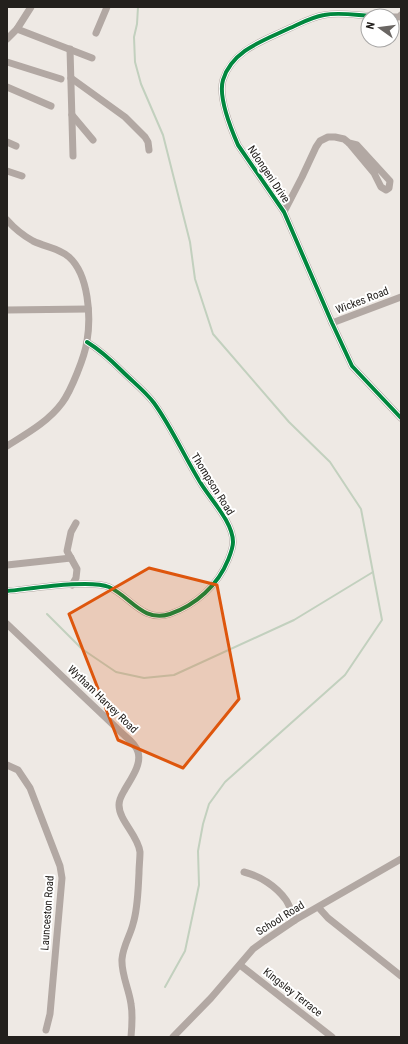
<svg xmlns="http://www.w3.org/2000/svg" width="408" height="1044" font-family="'Roboto Condensed',sans-serif">
<style>
.lines{fill:none;stroke-linecap:round;stroke-linejoin:round}
.stream{stroke:#c2d0be;stroke-width:2}
.minor{stroke:#b2a8a3;stroke-width:7}
.cycleway-casing{stroke:#fff;stroke-width:6}
.cycleway{stroke:#00873e;stroke-width:4}
.marked{fill:#de560d;fill-opacity:0.2;stroke:#de560d;stroke-width:3;stroke-linejoin:round}
.labels{text-anchor:middle;stroke-width:4;stroke-linejoin:round;paint-order:stroke}
.street-label{font-size:11px;fill:#23201d;stroke:#fff}
</style>
<rect width="100%" height="100%" fill="#eee9e4"/>
<g class="lines">
<g class="stream">
<path d="M 138,7 L 137,24 L 134,37 L 135,62 L 141,84 L 163,135 L 190,242 L 195,279 L 213,334 L 289,422 L 330,462 L 361,509 L 382,620 L 345,675 L 225,782 L 209,804 L 203,824 L 198,851 L 199,885 L 185,951 L 165,987"/>
<path d="M 47,614 L 82,649 L 116,672 L 144,678 L 174,675 L 294,620 L 373,572"/>
</g>
<g class="minor">
<path d="M 370,16 C 355,15 339,12 324,15 C 312,17 301,23 290,28 C 265,40 232,50 223,80 C 218,97 231,129 238,145 L 284,212 L 332,323 L 352,366 L 401,418"/>
<path d="M 392,17 L 399,17 L 401,15"/>
<path d="M 17,29 L 92,58"/>
<path d="M 96,33 L 107,7"/>
<path d="M 7,39 L 17,29 L 31,7"/>
<path d="M 70,49 L 73,156"/>
<path d="M 7,62 L 61,79"/>
<path d="M 71,78 L 125,117 L 145,137 L 148,142 L 149,150"/>
<path d="M 7,87 L 51,106"/>
<path d="M 72,115 L 93,140"/>
<path d="M 7,142 L 16,146"/>
<path d="M 7,171 L 22,176"/>
<path d="M 284,212 L 302,177 L 316,147 L 320,141 L 328,137 L 335,137 L 344,139 L 349,143 L 374,173 L 381,187 L 386,190 L 389,188 L 390,181 L 357,145 L 349,143"/>
<path d="M 7,220 C 14,228 24,236 33,241 C 45,247 59,248 69,257 C 89,275 91,317 87,341 C 85,356 71,391 62,403 C 48,422 26,434 7,446"/>
<path d="M 7,310 L 88,309"/>
<path d="M 332,323 L 401,297"/>
<path d="M 7,565 L 71,558"/>
<path d="M 72,585 L 76,578 L 77,569 L 67,551 L 71,532 L 76,523"/>
<path d="M 7,591 C 30,589 90,579 109,587 C 131,597 143,623 170,614 C 196,605 218,585 228,560 C 230,555 233,548 233,542 C 233,522 210,499 200,482 C 184,456 172,428 154,403 C 145,391 133,382 122,371 C 111,360 100,350 87,342"/>
<path d="M 7,624 L 125,736 C 130,740 136,745 138,752 C 142,765 130,780 124,791 C 121,796 119,800 119,805 C 119,821 138,835 140,852 C 140,859 139,866 139,873 C 138,890 138,908 133,924 C 130,936 123,946 122,959 C 121,974 129,989 131,1004 C 133,1015 132,1026 131,1037"/>
<path d="M 7,765 L 18,770 L 30,788 L 60,866 L 62,878 L 50,1014 L 46,1030"/>
<path d="M 244,872 C 260,876 276,886 286,900 C 290,906 292,914 295,920"/>
<path d="M 319,908 L 328,918 L 401,976"/>
<path d="M 240,965 L 332,1037"/>
<path d="M 173,1037 L 211,998 L 253,949 L 264,941 L 295,920 L 401,859"/>
</g>
<g class="cycleway-casing">
<g id="cycleway">
<path d="M 370,16 C 355,15 339,12 324,15 C 312,17 301,23 290,28 C 265,40 232,50 223,80 C 218,97 231,129 238,145 L 284,212 L 332,323 L 352,366 L 401,418"/>
<path d="M 7,591 C 30,589 90,579 109,587 C 131,597 143,623 170,614 C 196,605 218,585 228,560 C 230,555 233,548 233,542 C 233,522 210,499 200,482 C 184,456 172,428 154,403 C 145,391 133,382 122,371 C 111,360 100,350 87,342"/>
</g>
</g>
<use href="#cycleway" class="cycleway"/>
</g>
<path class="marked" d="M 149,568 L 217,585 L 239,699 L 183,768 L 118,740 L 69,614 Z"/>
<g class="labels">
<g class="street-label">
<text transform="translate(269 174) rotate(56)" y="4">Ndongeni Drive</text>
<text transform="translate(362 300) rotate(-21)" y="4">Wickes Road</text>
<text transform="translate(213 484) rotate(58)" y="4">Thompson Road</text>
<text transform="translate(103 699) rotate(44)" y="4">Wytham Harvey Road</text>
<text transform="translate(47 913) rotate(-86)" y="4">Launceston Road</text>
<text transform="translate(280 918) rotate(-32)" y="4">School Road</text>
<text transform="translate(293 992) rotate(38)" y="4">Kingsley Terrace</text>
</g>
</g>
<rect width="408" height="1044" fill="none" stroke="#23201d" stroke-width="16"/>
<g transform="translate(380 28) rotate(284)"><circle r="19" fill="#ffffff" stroke="#a7a6a5"/>
<path d="M0-3L7 15L0 10L-7 15Z" fill="#6a6663"/>
<text y="-6" font-size="11" font-weight="bold" text-anchor="middle" fill="#23201d">N</text>
</g>
</svg>
